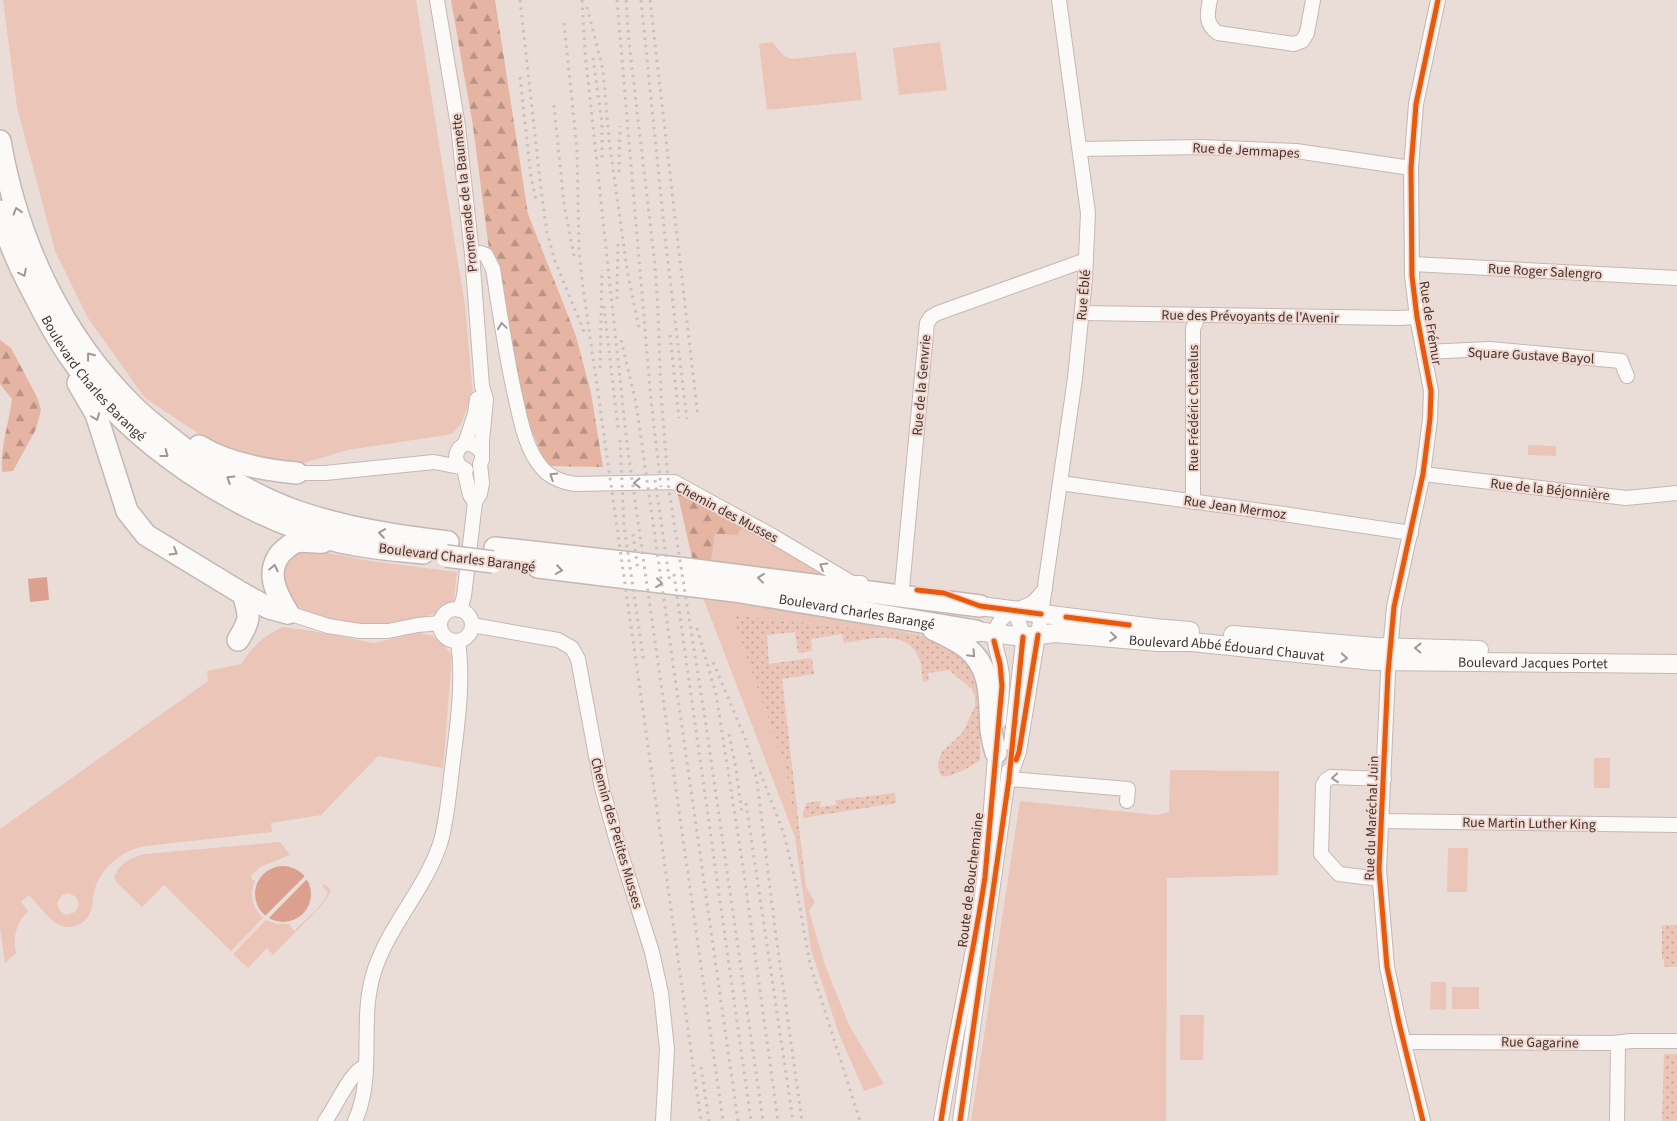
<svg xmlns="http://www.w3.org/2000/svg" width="1677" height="1121" font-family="'Source Sans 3',sans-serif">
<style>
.grass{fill:#ebc5b8;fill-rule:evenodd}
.forest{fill:url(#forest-firs)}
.park{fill:url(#park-dots)}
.water{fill:#dca18e}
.pier{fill:#eadcd7}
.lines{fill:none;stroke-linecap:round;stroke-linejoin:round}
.minor-casing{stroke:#c3b8b4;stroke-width:16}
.major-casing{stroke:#c3b8b4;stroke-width:20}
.highway-casing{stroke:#c3b8b4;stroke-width:24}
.minor{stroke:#fcfaf9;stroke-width:14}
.major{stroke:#fcfaf9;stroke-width:18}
.highway{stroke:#fcfaf9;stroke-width:21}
.rail{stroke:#c6c2c2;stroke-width:3;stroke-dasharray:2.5 5;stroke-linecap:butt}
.highway-bridge-casing{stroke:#c3b8b4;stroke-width:24;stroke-linecap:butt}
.highway-bridge{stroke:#fcfaf9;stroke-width:21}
.cycleway-casing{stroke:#f2d8cf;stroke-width:8}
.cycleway{stroke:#e8590c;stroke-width:5}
.oneway{stroke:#9e9896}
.labels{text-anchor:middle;stroke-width:4;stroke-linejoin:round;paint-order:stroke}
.street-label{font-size:14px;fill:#3f3532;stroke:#f2d8cf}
</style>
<defs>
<pattern id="forest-firs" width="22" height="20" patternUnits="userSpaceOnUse" patternTransform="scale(1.25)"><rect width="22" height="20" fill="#e5b4a3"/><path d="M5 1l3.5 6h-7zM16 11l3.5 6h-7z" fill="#bb9385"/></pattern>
<pattern id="park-dots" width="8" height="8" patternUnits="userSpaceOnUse" patternTransform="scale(1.25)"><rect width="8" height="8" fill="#ebc5b8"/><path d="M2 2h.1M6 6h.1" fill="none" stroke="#c0a196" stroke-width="1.8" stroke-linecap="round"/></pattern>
</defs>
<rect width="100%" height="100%" fill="#eadcd7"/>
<g class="grass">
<path d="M 3,0 L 416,0 L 465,306 L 473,394 L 462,422 L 452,434 L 348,450 L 300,464 L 223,450 L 145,398 L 88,318 L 55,251 L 17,107 Z"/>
<path d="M 772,42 L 784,56 L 791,59 L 856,52 L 862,100 L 767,110 L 759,44 Z"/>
<path d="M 940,42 L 947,90 L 899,95 L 893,48 Z"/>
<path d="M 1528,445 L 1556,446 L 1556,456 L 1528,455 Z"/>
<path d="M 742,526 L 830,576 L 711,562 L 715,534 L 738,535 Z"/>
<path d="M 307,549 L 370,561 L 457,572 L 454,600 L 444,609 L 433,614 L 399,624 L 372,627 L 343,625 L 305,613 L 286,594 L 279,573 L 287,556 Z"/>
<path d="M 702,595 L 926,636 L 732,615 L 786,770 L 806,887 L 815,902 L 809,911 L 825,965 L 849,1025 L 884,1084 L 864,1091 L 839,1034 L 811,950 L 795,837 Z"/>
<path d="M 283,627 L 312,631 L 374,643 L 417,633 L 431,635 L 442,643 L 452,655 L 443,768 L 378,756 L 321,815 L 271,823 L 272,832 L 145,846 C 122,850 99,869 94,892 C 92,900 93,908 89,915 C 83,926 67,931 56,923 C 46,916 38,904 29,895 L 21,902 L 28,911 C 17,923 12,936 16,953 L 5,963 L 0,928 L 0,829 L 208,681 L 207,671 L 241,664 C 254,645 262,637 283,627 ZM 69,893 L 76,897 L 79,905 L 75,912 L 66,915 L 60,911 L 57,903 L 62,895 Z"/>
<rect x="1594" y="758" width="16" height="30"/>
<path d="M 1170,770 L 1279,771 L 1278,875 L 1167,878 L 1166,1121 L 971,1121 L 1020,801 L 1156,815 L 1169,812 Z"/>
<path d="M 280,842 L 290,855 L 260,867 L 251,876 L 251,878 L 255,881 C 249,895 252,907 263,918 L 231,951 L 164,885 L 142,907 L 117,883 L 114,877 C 119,863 132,857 145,854 Z"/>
<path d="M 1448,848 L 1468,848 L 1467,892 L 1447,892 Z"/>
<path d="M 324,884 L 331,890 L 328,896 L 321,906 L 273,955 L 267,948 L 248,968 L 233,954 L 266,920 L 277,924 L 289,924 L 294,931 L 317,909 L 325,899 L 328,892 L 322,886 Z"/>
<path d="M 1431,982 L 1446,982 L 1446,1010 L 1430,1009 Z"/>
<rect x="1452" y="987" width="27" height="22"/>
<path d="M 1180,1015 L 1204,1015 L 1203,1060 L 1180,1060 Z"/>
</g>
<g class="forest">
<path d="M 451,0 L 495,0 L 528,214 L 576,336 L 591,393 L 603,467 L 546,466 L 525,414 L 496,258 L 489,249 L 473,126 Z"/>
<path d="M 0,340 L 11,348 L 37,397 L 41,410 L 36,429 L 13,471 L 2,472 C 0,448 9,423 12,399 L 0,384 Z"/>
<path d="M 677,491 L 742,526 L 738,535 L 715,534 L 711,562 L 693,562 Z"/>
</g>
<g class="park">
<path d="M 732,615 L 926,636 L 958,652 L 972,668 L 981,691 L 980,760 C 969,768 956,775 943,777 L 939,773 L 938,762 L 942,752 L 963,732 L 975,706 L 975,697 L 972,689 L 949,670 L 928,673 L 929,680 L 923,682 C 922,674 922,665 919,658 C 907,628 868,639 844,643 L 842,634 L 811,639 L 812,651 L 798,653 L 795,632 L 767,635 L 769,664 L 812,658 L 814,674 L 782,679 L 806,887 L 786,770 Z"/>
<path d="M 895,793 L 896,803 L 802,818 L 806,803 L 821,801 L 820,807 L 836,805 L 836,800 Z"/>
<path d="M 1662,925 L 1677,925 L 1677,967 L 1664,967 L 1664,959 L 1662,959 Z"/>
<path d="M 1664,1054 L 1677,1054 L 1677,1121 L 1662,1121 Z"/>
</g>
<g class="water">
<path d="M 47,577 L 49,600 L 30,602 L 28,579 Z"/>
<circle cx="283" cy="894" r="28"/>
</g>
<path class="pier" d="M 306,875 L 308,878 L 267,920 L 264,917 Z"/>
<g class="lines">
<g class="minor-casing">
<g id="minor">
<path d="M 437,0 L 458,126 L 472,254 L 482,386 L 486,399 L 482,441 L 482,460 L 480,464 L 482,483 L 480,494 L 475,502 L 464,596 L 460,610"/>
<path d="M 1210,0 C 1207,14 1205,24 1218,33 L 1294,44 L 1302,41 L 1307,33 L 1313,0"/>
<path d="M 1080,149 L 1201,147 L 1296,151 L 1411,168"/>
<path d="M 472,254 L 481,253 L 486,255 L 493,269 C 500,313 506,357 516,400 C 521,422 526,450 542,468 C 550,478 562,482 575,484 L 674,482 L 771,535 L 852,583 L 861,583"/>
<path d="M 1412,264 L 1677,278"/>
<path d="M 1082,313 L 1399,318 L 1417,317"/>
<path d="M 1424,352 L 1490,349 L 1621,361 L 1627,376"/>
<path d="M 465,444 L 475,414 L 477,399"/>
<path d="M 464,469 L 470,495 L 475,502"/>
<path d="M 466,470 C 450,463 455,442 472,444 L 481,451"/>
<path d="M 297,473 L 325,473 L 434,462 L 460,467"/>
<path d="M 1423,474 L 1626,498 L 1677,493"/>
<path d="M 1060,483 L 1277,513 L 1411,533"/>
<path d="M 1193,502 L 1193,328 L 1196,322 L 1196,315"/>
<path d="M 902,588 L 927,323 L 931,317 L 938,313 L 1086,260"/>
<circle cx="456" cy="625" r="16"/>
<path d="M 288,613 L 328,626 L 360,631 L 388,631 L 418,625 L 440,623"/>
<path d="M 472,625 L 558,640 L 572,648 L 578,659 L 602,788 L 616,838 L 652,952 L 661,993 L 667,1049 L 663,1121"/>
<path d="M 999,722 C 1000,707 1003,691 1002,676 C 1001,656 987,637 1001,620 C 1009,610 1022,609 1032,603 C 1037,599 1041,594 1045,589"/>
<path d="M 1011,744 L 1023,642 L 1021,628 L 1014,610"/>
<path d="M 1009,779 L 1019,752 L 1038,635 L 1075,378 L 1085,279 L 1088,213 L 1059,0"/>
<path d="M 1009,779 L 1128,789 L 1127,801"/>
<path d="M 1381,821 L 1677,825"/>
<path d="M 1379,879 L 1339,874 L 1321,854 L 1323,785 L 1326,780 L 1331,777 L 1384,779"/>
<path d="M 1404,1042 L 1612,1043 L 1632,1041 L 1677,1041"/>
<path d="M 325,1121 C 336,1107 350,1071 366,1066"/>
<path d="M 355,1121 C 375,1077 360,1025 372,979 C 385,929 424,892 440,844 C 447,822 449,792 452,769 C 457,727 464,683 458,641"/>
<path d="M 941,1121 C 952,1050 969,980 980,908 C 989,855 991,800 996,746"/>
<path d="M 960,1121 L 1009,770"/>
<path d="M 1423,1121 L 1399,1023 L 1387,967 L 1379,870 L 1388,673 L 1394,607 L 1423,474 L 1430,419 L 1431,391 L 1417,317 L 1412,276 L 1411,168 L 1416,104 L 1438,0"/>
<path d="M 1617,1121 L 1618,1043"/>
</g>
</g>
<g class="major-casing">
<g id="major">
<path d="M 980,606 L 1154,628 L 1190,631"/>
<path id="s1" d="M 976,631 L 1023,637 L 1055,633 L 1158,642 L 1192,642 L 1374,661 L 1677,664"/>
<path d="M 1233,635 L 1375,647 L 1479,650"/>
</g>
</g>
<g class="highway-casing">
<g id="highway">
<path d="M 0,141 C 17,239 60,334 132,405 C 147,420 164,433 181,446 C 216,472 255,497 296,511 C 345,528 396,536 448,542"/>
<path id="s2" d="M 0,211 C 7,239 19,266 33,292 C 44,314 56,337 70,357 C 130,444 236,514 337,541 C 364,548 395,550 423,553"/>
<path d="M 78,383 L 96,414 L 127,511 L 146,535 L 243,594 L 269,608 L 288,613"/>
<path d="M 199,446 C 228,464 264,470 297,473"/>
<path d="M 495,548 L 695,570 L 980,606"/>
<path id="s3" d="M 538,567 L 735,591 L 976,631"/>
<path d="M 288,613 C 277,594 265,574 280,554 C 284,550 290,544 296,542 C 305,540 314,543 323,542"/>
<path d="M 933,629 C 945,635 957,640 967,648 C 993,669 989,701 991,730 C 992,738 994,746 996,753"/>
<path d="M 238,640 C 251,619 250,616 243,594"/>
</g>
</g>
<use href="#minor" class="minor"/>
<use href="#major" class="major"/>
<use href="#highway" class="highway"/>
<g class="rail">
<path d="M 520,0 L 541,189 L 547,233 L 555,261 L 585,334"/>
<path d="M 582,0 L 585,52 L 627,444 L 723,1121"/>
<path d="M 617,0 L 651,400 L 661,487"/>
<path d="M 626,0 L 629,42 L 655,265 L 658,310 L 661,395 L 669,491 L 706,725 L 763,1121"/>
<path d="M 641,0 L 666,246 L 687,419"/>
<path d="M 650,0 L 698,417"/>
<path d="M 587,7 L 603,70 L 609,139 L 627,270 L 639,328"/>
<path d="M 564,23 L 577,150 L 579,250 L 582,280 L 701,1121"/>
<path d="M 593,58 L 602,123 L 602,158"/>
<path d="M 520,77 L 531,178 L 536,199"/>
<path d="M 554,105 L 564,204 L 575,261"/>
<path d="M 619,172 L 620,126"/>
<path d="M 617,299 L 618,242"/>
<path d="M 604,306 L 618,428"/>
<path d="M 670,335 L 679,418"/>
<path d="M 621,340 L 636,403 L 738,1121"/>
<path d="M 600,368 L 602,270"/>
<path d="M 620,440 L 624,526 L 644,663"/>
<path d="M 655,480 L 670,584"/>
<path d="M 633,534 L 638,571"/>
<path d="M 674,574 L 751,1121"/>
<path d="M 697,628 L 716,694 L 742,860 L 778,1121"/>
<path d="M 713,662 L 745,738 L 757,781 L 774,921 L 802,1121"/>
<path d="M 729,734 L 736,769 L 742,813"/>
<path d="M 760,772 L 784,834 L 795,880 L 810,964 L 860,1121"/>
<path d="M 746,803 L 793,1121"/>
<path d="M 701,1067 L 709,1121"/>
</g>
<g class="highway-bridge-casing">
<path id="highway-bridge" d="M 446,556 L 493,562"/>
</g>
<use href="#highway-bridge" class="highway-bridge"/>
<g class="cycleway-casing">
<g id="cycleway">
<path d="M 917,590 L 944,593 L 980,606 L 1041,614"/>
<path d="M 1066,617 L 1129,625"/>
<path d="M 1016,760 L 1019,752 L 1038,635"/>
<path d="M 941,1121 C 953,1039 973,959 985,877 L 1002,686 L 1000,664 L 994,641"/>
<path d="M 960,1121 L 1009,779 L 1023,637"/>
<path d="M 1423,1121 L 1399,1023 L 1387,967 L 1379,870 L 1388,673 L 1394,607 L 1423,474 L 1430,419 L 1431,391 L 1417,317 L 1412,276 L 1411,168 L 1416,104 L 1438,0"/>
</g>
</g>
<use href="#cycleway" class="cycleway"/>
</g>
<defs><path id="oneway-chevron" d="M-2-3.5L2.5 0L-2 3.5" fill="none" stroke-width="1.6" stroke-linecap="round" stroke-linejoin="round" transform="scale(1.25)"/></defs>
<g class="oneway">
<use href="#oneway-chevron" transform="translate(17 211) rotate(-107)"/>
<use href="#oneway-chevron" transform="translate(23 273) rotate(64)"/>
<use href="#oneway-chevron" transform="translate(502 326) rotate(-98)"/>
<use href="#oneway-chevron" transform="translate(90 356) rotate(-128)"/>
<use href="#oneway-chevron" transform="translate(96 417) rotate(69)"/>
<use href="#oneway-chevron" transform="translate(165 454) rotate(37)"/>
<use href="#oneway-chevron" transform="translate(553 476) rotate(-148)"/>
<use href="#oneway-chevron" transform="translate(230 479) rotate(-148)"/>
<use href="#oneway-chevron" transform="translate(637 483) rotate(179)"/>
<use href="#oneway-chevron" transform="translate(382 533) rotate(-172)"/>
<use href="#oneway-chevron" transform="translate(174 552) rotate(31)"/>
<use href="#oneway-chevron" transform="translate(823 566) rotate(-150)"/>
<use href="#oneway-chevron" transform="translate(274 568) rotate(-78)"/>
<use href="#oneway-chevron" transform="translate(559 570) rotate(8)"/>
<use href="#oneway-chevron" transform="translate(761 578) rotate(-173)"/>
<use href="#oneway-chevron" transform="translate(659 583) rotate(7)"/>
<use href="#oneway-chevron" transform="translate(1113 637) rotate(6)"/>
<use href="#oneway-chevron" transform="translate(1418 648) rotate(-179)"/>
<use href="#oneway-chevron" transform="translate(972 654) rotate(47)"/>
<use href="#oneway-chevron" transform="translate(1344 658) rotate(5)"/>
<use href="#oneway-chevron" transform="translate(1335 778) rotate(175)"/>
</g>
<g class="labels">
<g class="street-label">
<text transform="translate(1246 150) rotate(3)" y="5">Rue de Jemmapes</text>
<text transform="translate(464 193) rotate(-96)" y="5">Promenade de la Baumette</text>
<text transform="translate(1545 271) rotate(3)" y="5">Rue Roger Salengro</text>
<text transform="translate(1083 295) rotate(-85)" y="5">Rue Éblé</text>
<text transform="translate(1250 316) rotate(1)" y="5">Rue des Prévoyants de l'Avenir</text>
<text transform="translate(1431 323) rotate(81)" y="5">Rue de Frémur</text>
<text transform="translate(1531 355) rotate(3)" y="5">Square Gustave Bayol</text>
<text dy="5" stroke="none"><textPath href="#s2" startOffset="194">Boulevard Charles Barangé</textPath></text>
<text transform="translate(921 385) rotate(-85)" y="5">Rue de la Genvrie</text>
<text transform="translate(1193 408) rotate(-90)" y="5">Rue Frédéric Chatelus</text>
<text transform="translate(1550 489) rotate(6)" y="5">Rue de la Béjonnière</text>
<text transform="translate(1235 507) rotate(8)" y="5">Rue Jean Mermoz</text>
<text transform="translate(727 512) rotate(28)" y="5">Chemin des Musses</text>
<text transform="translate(457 557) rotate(7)" y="5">Boulevard Charles Barangé</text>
<text dy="5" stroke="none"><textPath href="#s3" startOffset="322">Boulevard Charles Barangé</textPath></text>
<text dy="5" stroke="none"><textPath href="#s1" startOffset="252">Boulevard Abbé Édouard Chauvat</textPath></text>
<text dy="5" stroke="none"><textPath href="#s1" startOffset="559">Boulevard Jacques Portet</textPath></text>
<text transform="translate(1371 818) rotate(-88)" y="5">Rue du Maréchal Juin</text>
<text transform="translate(1529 823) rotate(1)" y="5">Rue Martin Luther King</text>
<text transform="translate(617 833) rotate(74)" y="5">Chemin des Petites Musses</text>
<text transform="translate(970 880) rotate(-83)" y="5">Route de Bouchemaine</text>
<text transform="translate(1540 1042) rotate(1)" y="5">Rue Gagarine</text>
</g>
</g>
</svg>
